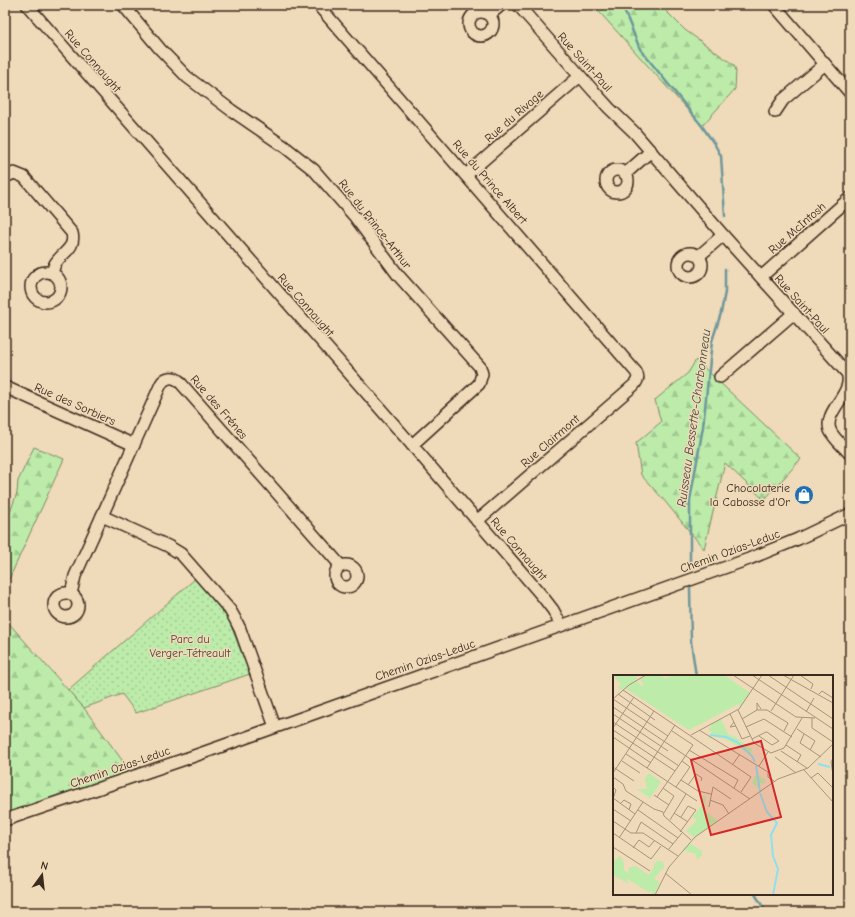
<svg xmlns="http://www.w3.org/2000/svg" width="855" height="917" font-family="'Comic Neue',sans-serif">
<style>
.green{fill:url(#green-dots);stroke:#7c8a64}
.forest{fill:url(#forest-firs);stroke:#7c8a64}
.lines{fill:none;stroke-linecap:round;stroke-linejoin:round}
.stream{stroke:#6e979b;stroke-width:2.5}
.minor-casing{stroke:#3b2a1e;stroke-width:14}
.minor{stroke:#efdab9;stroke-width:11}
.labels{text-anchor:middle;stroke-width:3;stroke-linejoin:round;paint-order:stroke}
.street-label{font-size:12px;fill:#3b2a1e;stroke:#efdab9}
.poi-label{font-size:12px;fill:#3b2a1e;stroke:#efdab9;text-anchor:end}
.park-label{font-size:12px;fill:#4e4733;stroke:#efdab9}
.water-label{font-size:13px;font-style:italic;fill:#48453d;stroke:#efdab9}
.inset-river{fill:none;stroke:#90dfef;stroke-width:2}
.inset-road{fill:none;stroke:#a7947b;stroke-width:1}
.view{fill:#d62828;fill-opacity:0.15;stroke:#d62828;stroke-width:2}
.inset-edge{fill:none;stroke:#3b2a1e;stroke-width:2}
</style>
<defs>
<pattern id="green-dots" width="8" height="8" patternUnits="userSpaceOnUse"><rect width="8" height="8" fill="#bcebaa"/><path d="M2 2h.1M6 6h.1" fill="none" stroke="#a2ca92" stroke-width="1.8" stroke-linecap="round"/></pattern>
<pattern id="forest-firs" width="22" height="20" patternUnits="userSpaceOnUse"><rect width="22" height="20" fill="#bcebaa"/><path d="M5 1l3.5 6h-7zM16 11l3.5 6h-7z" fill="#a2ca92"/></pattern>
</defs>
<rect width="100%" height="100%" fill="#efdab9"/>
<filter id="ink" filterUnits="userSpaceOnUse"><feTurbulence type="fractalNoise" baseFrequency=".025" numOctaves="2"/><feDisplacementMap in="SourceGraphic" scale="8" xChannelSelector="R" yChannelSelector="G"/><feConvolveMatrix kernelMatrix="1 2 1 2 8 2 1 2 1" color-interpolation-filters="sRGB"/></filter>
<g filter="url(#ink)">
<path class="green" d="M 195,579 L 228,618 L 250,674 L 136,713 L 122,694 L 84,708 L 68,690 Z"/>
<g class="forest">
<path d="M 593,5 L 660,5 L 685,30 L 734,65 L 736,71 L 735,89 L 702,126 Z"/>
<path d="M 696,360 L 801,459 L 764,500 L 725,463 L 704,549 L 663,499 L 641,475 L 636,443 L 661,422 L 655,400 L 688,373 Z"/>
<path d="M 34,447 L 64,459 L 5,588 L 5,522 L 9,515 L 17,493 L 18,481 Z"/>
<path d="M 5,619 L 84,708 L 130,771 L 5,813 Z"/>
</g>
<g class="lines">
<g class="stream">
<path d="M 622,5 L 640,49 L 702,126 L 715,145 L 721,156 L 725,216"/>
<path d="M 690,570 L 690,500 L 703,427 L 712,341 L 721,313 L 725,292 L 725,269"/>
<path d="M 690,588 L 691,642 L 696,676"/>
<path d="M 755,894 L 766,912"/>
</g>
<g class="minor-casing">
<g id="minor">
<path d="M 27,5 L 412,445 L 543,597 L 553,610 L 561,625"/>
<path d="M 123,5 L 160,49 L 187,77 L 231,110 L 285,147 L 314,170 L 355,217 L 398,275 L 480,367 L 482,374 L 479,384 L 412,445"/>
<path d="M 318,5 L 636,372 C 639,377 638,380 634,385 L 477,521"/>
<path d="M 518,5 L 590,87 L 609,108 L 634,132 L 723,235 L 847,373 C 855,393 823,411 830,430 C 833,438 844,447 850,454"/>
<path d="M 774,5 L 850,93"/>
<circle cx="481" cy="24" r="12"/>
<path d="M 489,15 L 501,5"/>
<path d="M 775,112 L 783,100 L 825,64"/>
<circle cx="617" cy="181" r="11"/>
<path d="M 625,174 L 651,151"/>
<path d="M 466,175 L 580,76"/>
<path d="M 5,177 L 14,173 L 24,177 L 72,233 C 76,249 62,252 55,264 C 54,266 53,270 52,273"/>
<circle cx="690" cy="265" r="12"/>
<path d="M 699,256 L 723,235"/>
<circle cx="46" cy="287" r="15"/>
<path d="M 761,277 L 850,198"/>
<path d="M 720,377 L 794,313"/>
<path d="M 5,387 L 134,445"/>
<path d="M 102,516 L 168,546 L 181,554 L 230,610 L 235,619 L 240,629 L 275,727"/>
<circle cx="346" cy="576" r="11"/>
<circle cx="66" cy="605" r="12"/>
<path d="M 71,594 L 75,576 L 161,384 C 165,377 173,376 179,381 L 341,566"/>
<path d="M 5,820 L 194,756 L 749,559 L 798,539 L 850,514"/>
</g>
</g>
<use href="#minor" class="minor"/>
</g>
</g>
<defs>
<g id="shop-disc" transform="scale(1)"><circle r="9.5" fill="#1f6fb2" stroke="#efdab9"/><path d="M-5-2.5h2.3a2.7 3.5 0 0 1 5.4 0H5L5.5 6h-11ZM-1.5-2.5h3a1.5 2.3 0 0 0-3 0Z" fill="#fff"/></g>
</defs>
<g fill-rule="evenodd">
<use href="#shop-disc" x="804" y="495"/>
</g>
<g class="labels">
<g class="street-label">
<text transform="translate(93 61) rotate(49)" y="4">Rue Connaught</text>
<text transform="translate(585 62) rotate(48)" y="4">Rue Saint-Paul</text>
<text transform="translate(514 116) rotate(-41)" y="4">Rue du Rivage</text>
<text transform="translate(490 182) rotate(49)" y="4">Rue du Prince Albert</text>
<text transform="translate(375 224) rotate(52)" y="4">Rue du Prince-Arthur</text>
<text transform="translate(797 228) rotate(-41)" y="4">Rue McIntosh</text>
<text transform="translate(802 304) rotate(48)" y="4">Rue Saint-Paul</text>
<text transform="translate(306 305) rotate(49)" y="4">Rue Connaught</text>
<text transform="translate(75 404) rotate(24)" y="4">Rue des Sorbiers</text>
<text transform="translate(219 407) rotate(49)" y="4">Rue des Frénes</text>
<text transform="translate(550 441) rotate(-41)" y="4">Rue Clairmont</text>
<text transform="translate(519 549) rotate(49)" y="4">Rue Connaught</text>
<text transform="translate(730 551) rotate(-20)" y="4">Chemin Ozias-Leduc</text>
<text transform="translate(425 660) rotate(-19)" y="4">Chemin Ozias-Leduc</text>
<text transform="translate(120 767) rotate(-19)" y="4">Chemin Ozias-Leduc</text>
</g>
<g class="poi-label">
<text x="790" y="492">Chocolaterie<tspan x="790" dy="14">la Cabosse d'Or</tspan></text>
</g>
<g class="park-label">
<text x="190" y="643">Parc du<tspan x="190" dy="14">Verger-Tétreault</tspan></text>
</g>
<g class="water-label">
<text transform="translate(693 418) rotate(-82)" y="5">Ruisseau Bessette-Charbonneau</text>
</g>
</g>
<g transform="translate(613 675)">
<rect width="220" height="220" fill="#efdab9"/>
<path d="M 108,44 L 115,59 L 102,58 L 98,49 Z" fill="#bcebaa"/>
<path d="M 8,0 L 23,0 L 24,4 L 8,15 L 5,13 L 8,9 L 1,2 ZM 34,0 L 47,0 L 53,4 L 56,1 L 111,0 L 137,18 L 127,32 L 125,29 L 76,55 L 12,13 L 24,6 L 28,11 L 31,10 L 27,4 ZM 99,51 L 101,56 L 108,53 L 111,58 L 122,62 L 139,74 L 138,80 L 113,64 L 100,61 L 98,64 L 95,62 L 99,57 L 95,54 ZM 36,98 L 48,107 L 37,123 L 24,114 L 34,114 L 32,104 ZM 143,99 L 153,105 L 151,109 L 147,108 L 147,115 L 139,108 ZM 90,121 L 93,121 L 91,135 L 105,146 L 81,162 L 73,156 L 84,145 L 80,142 L 89,130 ZM 76,168 L 89,176 L 89,180 L 84,185 L 83,179 L 70,175 ZM 7,181 L 11,188 L 11,195 L 15,198 L 16,193 L 22,191 L 36,200 L 41,192 L 47,197 L 41,203 L 47,208 L 41,220 L 38,215 L 37,218 L 13,203 L 16,209 L 0,200 L 0,187 Z" fill="#bcebaa"/>
<path d="M41 191a5 5 0 1 1 10 0a5 5 0 1 1-10 0Z" fill="#bcebaa"/>
<path class="inset-river" d="M 97,60 L 113,62 L 124,67 L 139,81 L 142,87M 205,89 L 217,92M 143,91 L 147,116M 147,118 L 154,137 L 164,148 L 158,160 L 160,181 L 165,194 L 160,220"/>
<path class="inset-road" d="M 120,0 L 183,42 L 202,43M 139,0 L 220,54M 155,0 L 220,44M 170,0 L 220,28M 187,0 L 200,9 L 198,14M 10,15 L 138,102 L 128,117M 5,19 L 42,45M 206,19 L 209,16 L 220,23M 0,24 L 55,61M 0,24 L 16,10 L 33,0M 0,32 L 137,124M 125,35 L 141,68 L 158,78 L 171,73 L 189,43M 144,35 L 144,28 L 148,34M 158,36 L 181,0M 193,37 L 201,23M 0,39 L 55,76M 117,39 L 129,64 L 137,61M 199,43 L 199,53 L 220,67M 129,44 L 144,35 L 154,35 L 175,48 L 171,56M 0,47 L 66,91M 121,47 L 117,52 L 123,51M 133,52 L 151,44 L 179,62M 0,53 L 21,22M 184,54 L 202,66 L 197,75M 0,55 L 62,96M 86,55 L 155,97 L 155,102 L 161,106M 191,59 L 187,68 L 208,82M 78,60 L 126,34 L 149,0M 0,62 L 38,88M 139,64 L 153,57 L 154,57 L 166,66 L 159,70 L 146,61M 173,70 L 188,80 L 184,87M 76,75 L 125,105 L 121,113M 168,76 L 194,93M 13,79 L 84,126M 162,82 L 183,98M 220,83 L 218,87 L 220,100M 9,86 L 27,98M 120,89 L 127,79M 146,91 L 155,77M 0,92 L 21,106M 34,93 L 62,50M 191,95 L 220,127M 0,98 L 41,36M 0,102 L 10,109 L 13,116 L 41,134 L 50,137 L 51,141 L 78,165M 198,103 L 205,98 L 220,113M 68,105 L 85,116 L 98,119M 75,110 L 83,99 L 89,103 L 88,106M 0,112 L 3,115 L 0,124M 63,112 L 77,92 L 69,86M 50,113 L 61,121 L 51,138M 41,120 L 56,130M 44,122 L 80,70 L 59,56M 0,123 L 22,139M 97,125 L 110,130 L 116,139M 7,129 L 11,125 L 18,129 L 16,135M 96,132 L 100,112 L 118,124M 0,134 L 18,146M 25,135 L 65,163M 61,138 L 75,147M 57,145 L 73,119M 0,146 L 18,158 L 30,158 L 65,181M 67,157 L 83,135 L 75,131 L 68,142M 0,158 L 38,184 L 48,171M 23,158 L 28,147 L 60,169M 6,163 L 30,127M 0,172 L 37,196M 20,173 L 26,165 L 36,172 L 41,166M 55,175 L 69,158M 52,198 L 79,220M 42,220 L 56,192 L 82,162 L 165,104 L 195,93 L 220,69"/>
<path class="view" d="M 148,66 L 168,142 L 98,160 L 78,85 Z"/>
<rect width="220" height="220" class="inset-edge"/>
</g>
<rect width="855" height="917" fill="none" stroke="#efdab9" stroke-width="20"/>
<rect x="10" y="10" width="835" height="897" fill="none" stroke="#3b2a1e" stroke-width="1.5" filter="url(#ink)"/>
<g transform="translate(42 875) rotate(15)" stroke="#efdab9" stroke-width="3" paint-order="stroke">
<path d="M0-3L7 15L0 10L-7 15Z" fill="#3b2a1e"/>
<text y="-6" font-size="11" font-weight="bold" text-anchor="middle" fill="#3b2a1e">N</text>
</g>
</svg>
